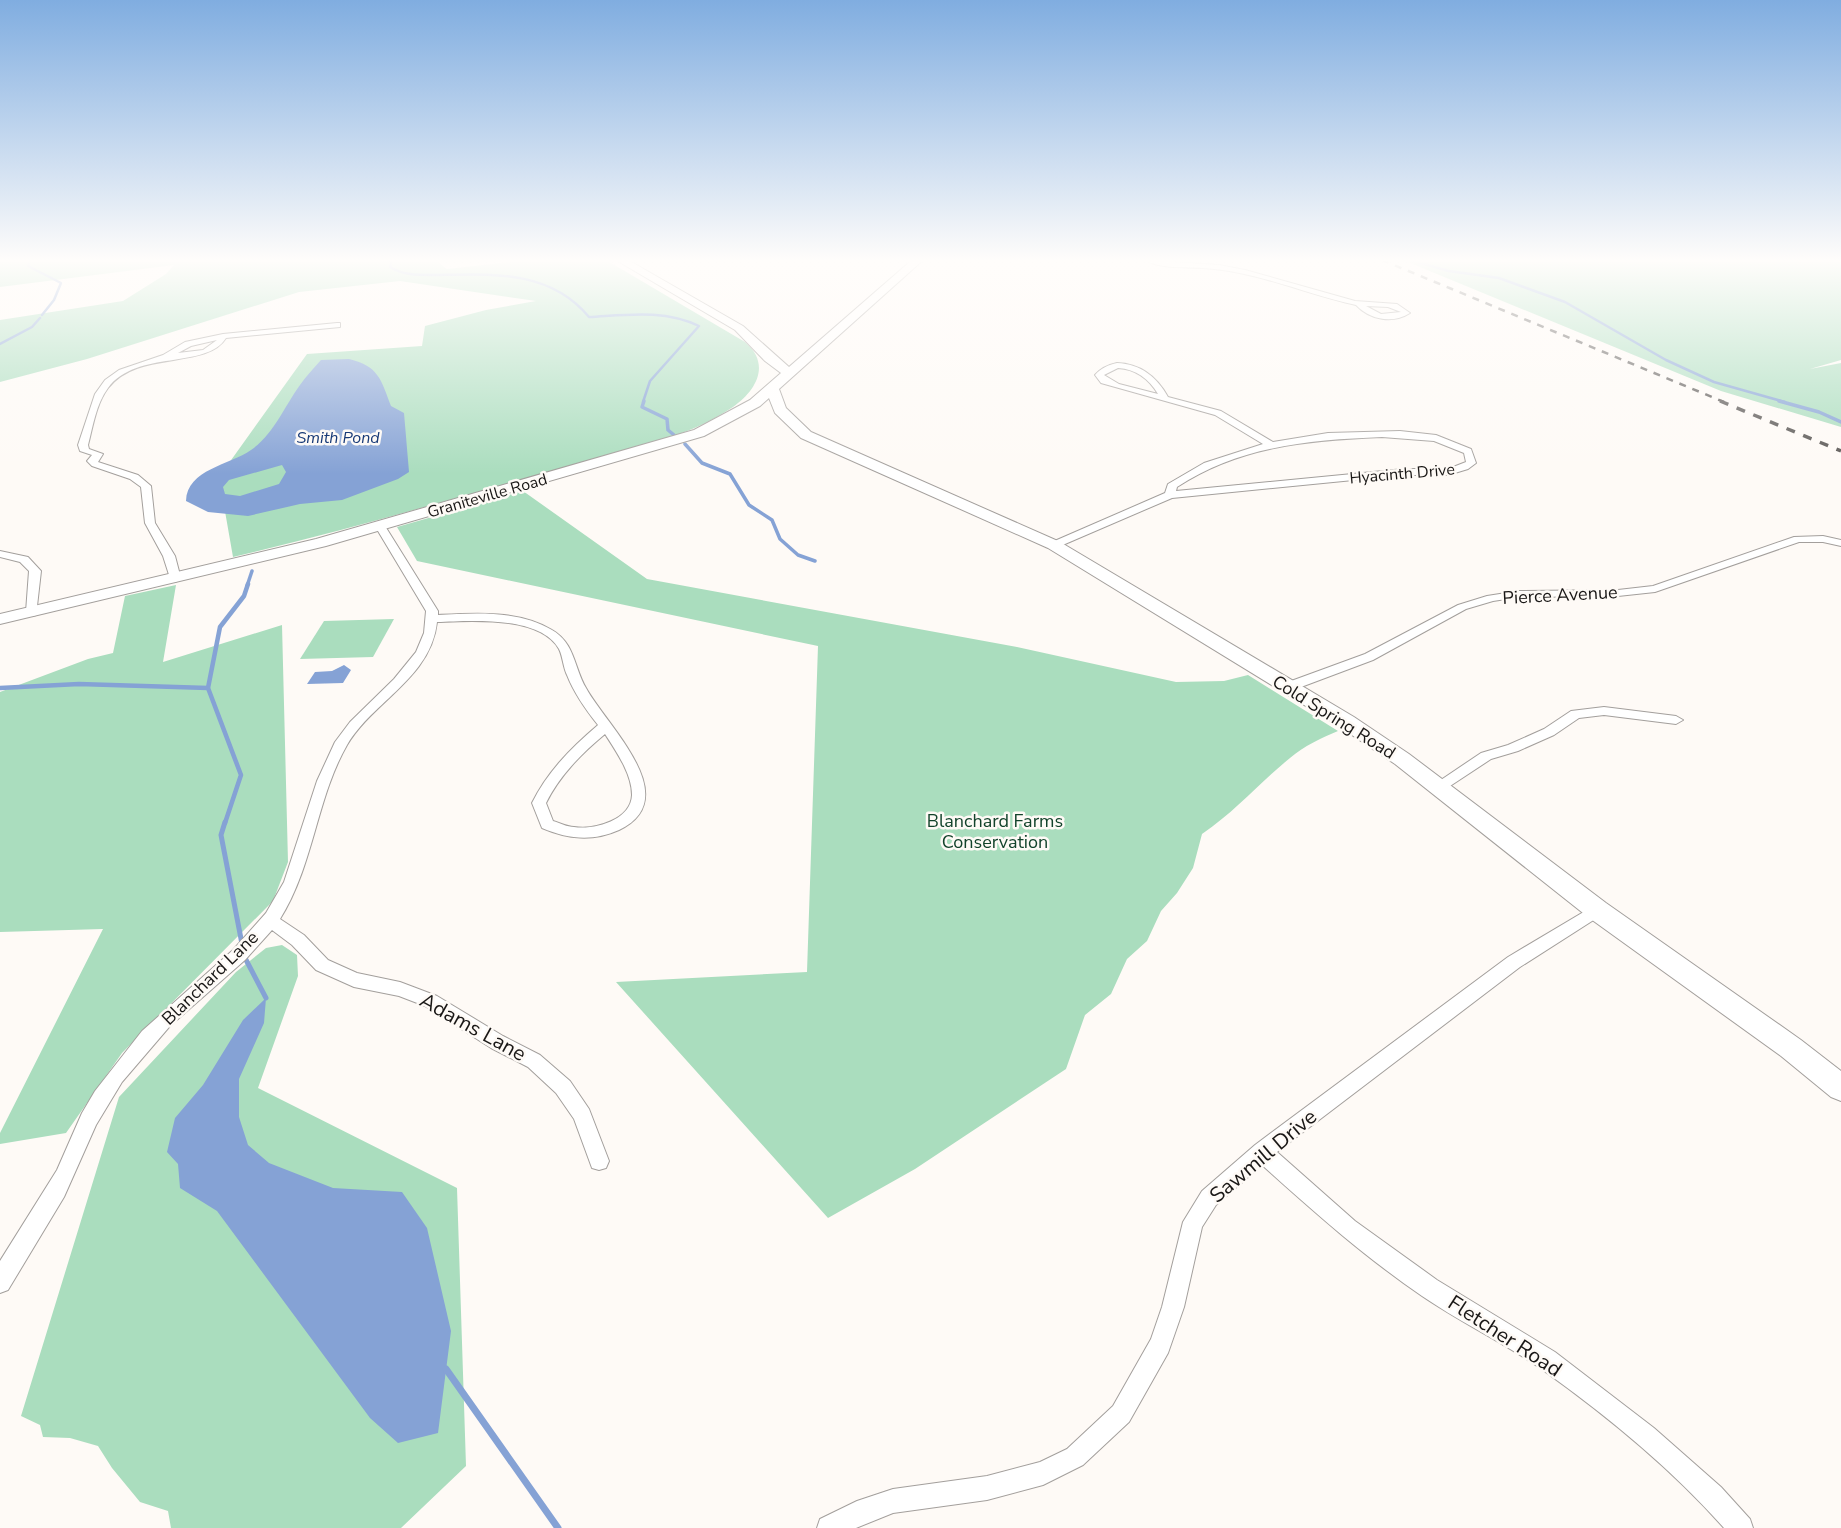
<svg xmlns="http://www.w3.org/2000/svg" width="1841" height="1528" font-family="'Nunito Sans',sans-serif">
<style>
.green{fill:#aaddbe}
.water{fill:#85a2d5;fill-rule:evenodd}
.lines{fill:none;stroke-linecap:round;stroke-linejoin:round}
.stream-far4{stroke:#85a2d5;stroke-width:2.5}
.stream-far3{stroke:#85a2d5;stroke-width:3.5}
.stream-far2{stroke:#85a2d5;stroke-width:4.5}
.stream-far1{stroke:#85a2d5;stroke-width:5}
.stream{stroke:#85a2d5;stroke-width:7}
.street-casing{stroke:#a39f9c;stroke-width:2}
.secondary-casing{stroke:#a39f9c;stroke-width:2}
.street{fill:#fff;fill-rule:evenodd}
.secondary{fill:#fff;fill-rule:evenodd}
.rail-far1{stroke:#585553;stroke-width:2.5;stroke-dasharray:7 7;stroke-linecap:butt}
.rail{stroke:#585553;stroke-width:3.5;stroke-dasharray:9 9;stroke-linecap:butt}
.labels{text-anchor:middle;stroke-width:5;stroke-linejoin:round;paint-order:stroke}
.far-water-label{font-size:16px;font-style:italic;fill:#183a77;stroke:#fefaf6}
.far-street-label{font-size:16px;fill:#191716;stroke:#fefaf6}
.street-label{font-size:18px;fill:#191716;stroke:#fefaf6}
.park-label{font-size:18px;fill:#12432b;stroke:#fefaf6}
.near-street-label{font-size:21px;fill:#191716;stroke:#fefaf6}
</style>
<rect width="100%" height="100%" fill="#fefaf6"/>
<g class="green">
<path d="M 0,260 L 435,260 L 447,269 L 528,260 L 606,260 L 745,342 C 771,364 757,390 733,407 C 683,441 616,452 558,469 C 450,500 343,531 233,557 L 219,477 L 307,354 L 422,346 L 425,326 L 486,310 L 536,301 L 400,281 L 299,292 L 87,359 L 0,382 L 0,320 L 123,301 L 166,274 L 174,265 L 0,287 Z"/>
<path d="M 1403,260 L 1841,260 L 1841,360 L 1810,369 L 1841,363 L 1841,427 L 1721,391 Z"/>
<path d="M 523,491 L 647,579 L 1017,647 L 1176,682 L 1224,681 L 1248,675 L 1338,731 C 1321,738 1304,746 1290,758 C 1258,784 1237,810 1202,834 L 1193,868 L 1177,893 L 1161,911 L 1147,941 L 1127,959 L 1111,994 L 1085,1015 L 1066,1069 L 915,1169 L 828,1218 L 616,982 L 807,972 L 818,646 L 417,561 L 397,527 Z"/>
<path d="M 176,585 L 163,662 L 282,625 L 288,862 L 273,901 L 122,1053 L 66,1133 L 0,1144 L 0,1133 L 103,929 L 0,932 L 0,692 L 88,659 L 113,653 L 125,596 Z"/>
<path d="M 394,619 L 373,657 L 300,659 L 324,621 Z"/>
<path d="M 282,945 L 297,955 L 298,976 L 258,1088 L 457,1188 L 466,1466 L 401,1528 L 171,1528 L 168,1511 L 140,1502 L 112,1468 L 98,1446 L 70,1438 L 43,1437 L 40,1425 L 21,1416 L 119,1097 L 236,972 L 266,948 Z"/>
</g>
<g class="water">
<path d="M 349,359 C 379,366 381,380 391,406 L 404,413 L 409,472 L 398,479 L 342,500 L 300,504 L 248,516 L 208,512 L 186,501 C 187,469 230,465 251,450 C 274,434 284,407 300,385 C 306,376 314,368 321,360 ZM 282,465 L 286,472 L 279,484 L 240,496 L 225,494 L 223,487 L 229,480 Z"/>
<path d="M 344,665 L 351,670 L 343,683 L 307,684 L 315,672 L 332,671 Z"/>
<path d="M 266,998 L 264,1023 L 239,1079 L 239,1117 L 248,1145 L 269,1163 L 333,1188 L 402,1192 L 427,1228 L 451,1331 L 438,1433 L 398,1443 L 370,1418 L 217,1211 L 180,1188 L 178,1164 L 167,1152 L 175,1118 L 203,1085 L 243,1020 Z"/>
</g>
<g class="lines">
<g class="stream-far4">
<path d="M 30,260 L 28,266 L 61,283 L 54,300 L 42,315"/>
<path d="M 381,260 L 391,262 L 390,267 C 405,276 420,275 437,275 C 494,274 550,270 589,317 C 626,315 664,309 699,326 L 650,381 L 643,402"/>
<path d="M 1410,260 L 1449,271 L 1499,278 L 1565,302 L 1666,360 L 1714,382 L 1785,402"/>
<path d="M 0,344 L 32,327 L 40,318"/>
</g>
<g class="stream-far3">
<path d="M 644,401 L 642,407 L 667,419 L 668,430 L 674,435"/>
<path d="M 1779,401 L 1819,412 L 1841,422"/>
<path d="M 685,444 L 702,463 L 730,474 L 749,505 L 772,520 L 780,539 L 798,555 L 815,561"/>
<path d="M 247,586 L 252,571"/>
</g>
<g class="stream-far2">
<path d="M 0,688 L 79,684 L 208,688"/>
<path d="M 225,823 L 241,775 L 208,688 L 220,627 L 244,596 L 248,584"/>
</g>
<g class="stream-far1">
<path d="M 225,822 L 221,835 L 242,944"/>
<path d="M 244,956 L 266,998"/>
</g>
<path class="stream" d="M 446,1369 L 558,1528"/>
<g class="street-casing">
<g id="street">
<path d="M 1145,260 L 1219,265 L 1245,270 L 1355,301 L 1397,304 L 1410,313 C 1393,324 1370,320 1356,305 C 1305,294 1256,271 1203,268 C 1185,267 1160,269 1145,260 ZM 1366,306 L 1388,307 L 1401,312 L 1381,314 Z"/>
<path d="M 337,323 L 340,323 L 340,327 L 226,338 C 206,370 137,349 108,388 C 96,404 93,426 88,445 L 89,449 L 103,454 L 98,462 L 138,475 L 151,486 L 155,523 L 175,556 L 181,579 L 175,582 L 171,581 L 163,556 L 145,523 L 141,487 L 130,479 L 92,466 L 87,461 L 92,455 L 80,451 L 78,445 L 95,394 L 105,380 L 119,370 L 163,355 L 185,342 L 223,334 ZM 217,340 L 203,350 L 178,353 L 191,346 Z"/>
<path d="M 1117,363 C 1141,364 1157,377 1168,397 L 1221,411 L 1273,442 L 1328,433 L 1400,431 L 1436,435 L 1471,449 L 1476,463 L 1468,469 L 1448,475 L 1404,475 L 1172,498 L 1058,547 L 1050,547 L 1050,543 L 1165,493 L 1168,484 L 1204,463 L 1263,444 L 1215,415 L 1101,383 L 1095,375 C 1101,368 1108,365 1117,363 ZM 1118,368 C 1136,369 1149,379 1158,394 L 1119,384 L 1104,375 ZM 1382,437 L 1434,441 L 1464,453 L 1466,462 L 1448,469 L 1404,469 L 1176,491 L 1177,487 C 1239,446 1309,440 1382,437 Z"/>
<path d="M 380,523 L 385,526 L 438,611 L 438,615 C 475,613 519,610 552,630 C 575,643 574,668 586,688 C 606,725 686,798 619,830 C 592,842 568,839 542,828 L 532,803 C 548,771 571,748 598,725 C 586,710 574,693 567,675 C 563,667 563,657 559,649 C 540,615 469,621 437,622 C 431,678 373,701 347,745 C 316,799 314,865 280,919 L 304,935 L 328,960 L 357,973 L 400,982 L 437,996 L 503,1036 L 540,1055 L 570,1081 L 589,1109 L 609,1161 L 606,1168 L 599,1170 L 592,1168 L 574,1119 L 556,1093 L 528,1067 L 491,1048 L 425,1006 L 399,996 L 354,987 L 316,970 L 292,945 L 272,930 L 245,960 L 170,1026 L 122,1082 L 96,1125 L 64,1197 L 8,1290 L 0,1293 L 0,1261 L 57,1170 L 82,1113 L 95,1091 L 142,1031 L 233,950 L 266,913 L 284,882 L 317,781 L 335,742 L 350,722 L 394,679 L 416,652 L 424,633 L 426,611 L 375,526 ZM 605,734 C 616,751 632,774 632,795 C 631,820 595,830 574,827 C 567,827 560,823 553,821 L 546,803 C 560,775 581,754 605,734 Z"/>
<path d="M 1823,536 L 1841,540 L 1841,546 L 1823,542 L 1799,542 L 1655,592 L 1618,596 L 1519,597 L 1493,601 L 1466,609 L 1373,660 L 1293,690 L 1288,691 L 1282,687 L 1283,684 L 1365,654 L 1458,605 L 1487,596 L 1519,591 L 1618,590 L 1653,586 L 1794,537 Z"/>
<path d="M 0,551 L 28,557 L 41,571 L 36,615 L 32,616 L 26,612 L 29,571 L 20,562 L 0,557 Z"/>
<path d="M 1604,707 L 1676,716 L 1683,720 L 1676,724 L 1604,715 L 1579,718 L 1554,735 L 1518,751 L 1491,759 L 1444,790 L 1434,790 L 1432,786 L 1481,753 L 1508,745 L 1544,729 L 1571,711 Z"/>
<path d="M 1597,904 L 1603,906 L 1605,910 L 1603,914 L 1520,967 L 1277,1152 L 1355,1221 L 1437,1280 L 1555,1352 L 1654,1428 L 1721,1487 L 1750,1519 L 1753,1528 L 1724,1528 C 1671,1468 1606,1415 1540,1368 C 1502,1342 1460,1322 1422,1296 C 1365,1257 1313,1211 1262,1165 L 1216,1205 L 1202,1227 L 1184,1307 L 1168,1353 L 1129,1422 L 1083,1465 L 1043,1485 L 987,1500 L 893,1513 L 856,1528 L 817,1528 L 820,1519 L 857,1501 L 893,1489 L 987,1476 L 1040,1462 L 1067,1449 L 1113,1406 L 1151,1339 L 1162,1307 L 1183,1222 L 1202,1191 L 1255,1145 L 1508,957 Z"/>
</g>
</g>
<g class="secondary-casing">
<path id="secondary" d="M 616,260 L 628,260 L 743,326 L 789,367 L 912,260 L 923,260 L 779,389 L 786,408 L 811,432 L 1060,542 L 1354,717 L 1409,754 L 1606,903 L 1801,1040 L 1841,1071 L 1841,1101 L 1831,1097 L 1781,1056 L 1588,917 L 1395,764 L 1340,727 L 1048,548 L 801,438 L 775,413 L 769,398 L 760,406 L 704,436 L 326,546 L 0,624 L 0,614 L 316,539 L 694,430 L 750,400 L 781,373 L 765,361 L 735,330 Z"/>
</g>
<use href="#street" class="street"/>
<use href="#secondary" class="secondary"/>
<path class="rail-far1" d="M 1382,260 L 1724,402"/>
<path class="rail" d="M 1720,401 L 1841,451"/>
</g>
<linearGradient id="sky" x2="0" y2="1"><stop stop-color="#80ade0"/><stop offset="0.55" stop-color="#fffdfb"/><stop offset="1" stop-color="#fffdfb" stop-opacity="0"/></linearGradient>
<rect width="1841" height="474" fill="url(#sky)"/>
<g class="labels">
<g class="far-water-label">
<text x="338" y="443">Smith Pond</text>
</g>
<g class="far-street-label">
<text transform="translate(1402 473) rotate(-5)" y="6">Hyacinth Drive</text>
<text transform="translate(487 495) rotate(-16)" y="6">Graniteville Road</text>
</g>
<g class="street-label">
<text transform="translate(1560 595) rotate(-3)" y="6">Pierce Avenue</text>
<text transform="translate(1334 717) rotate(32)" y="6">Cold Spring Road</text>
<text transform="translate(210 978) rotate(-44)" y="6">Blanchard Lane</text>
</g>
<g class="park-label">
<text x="995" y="827">Blanchard Farms<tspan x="995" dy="21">Conservation</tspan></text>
</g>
<g class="near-street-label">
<text transform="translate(473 1027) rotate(29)" y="7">Adams Lane</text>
<text transform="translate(1263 1156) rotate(-40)" y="7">Sawmill Drive</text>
<text transform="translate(1505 1336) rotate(33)" y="7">Fletcher Road</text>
</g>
</g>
</svg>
